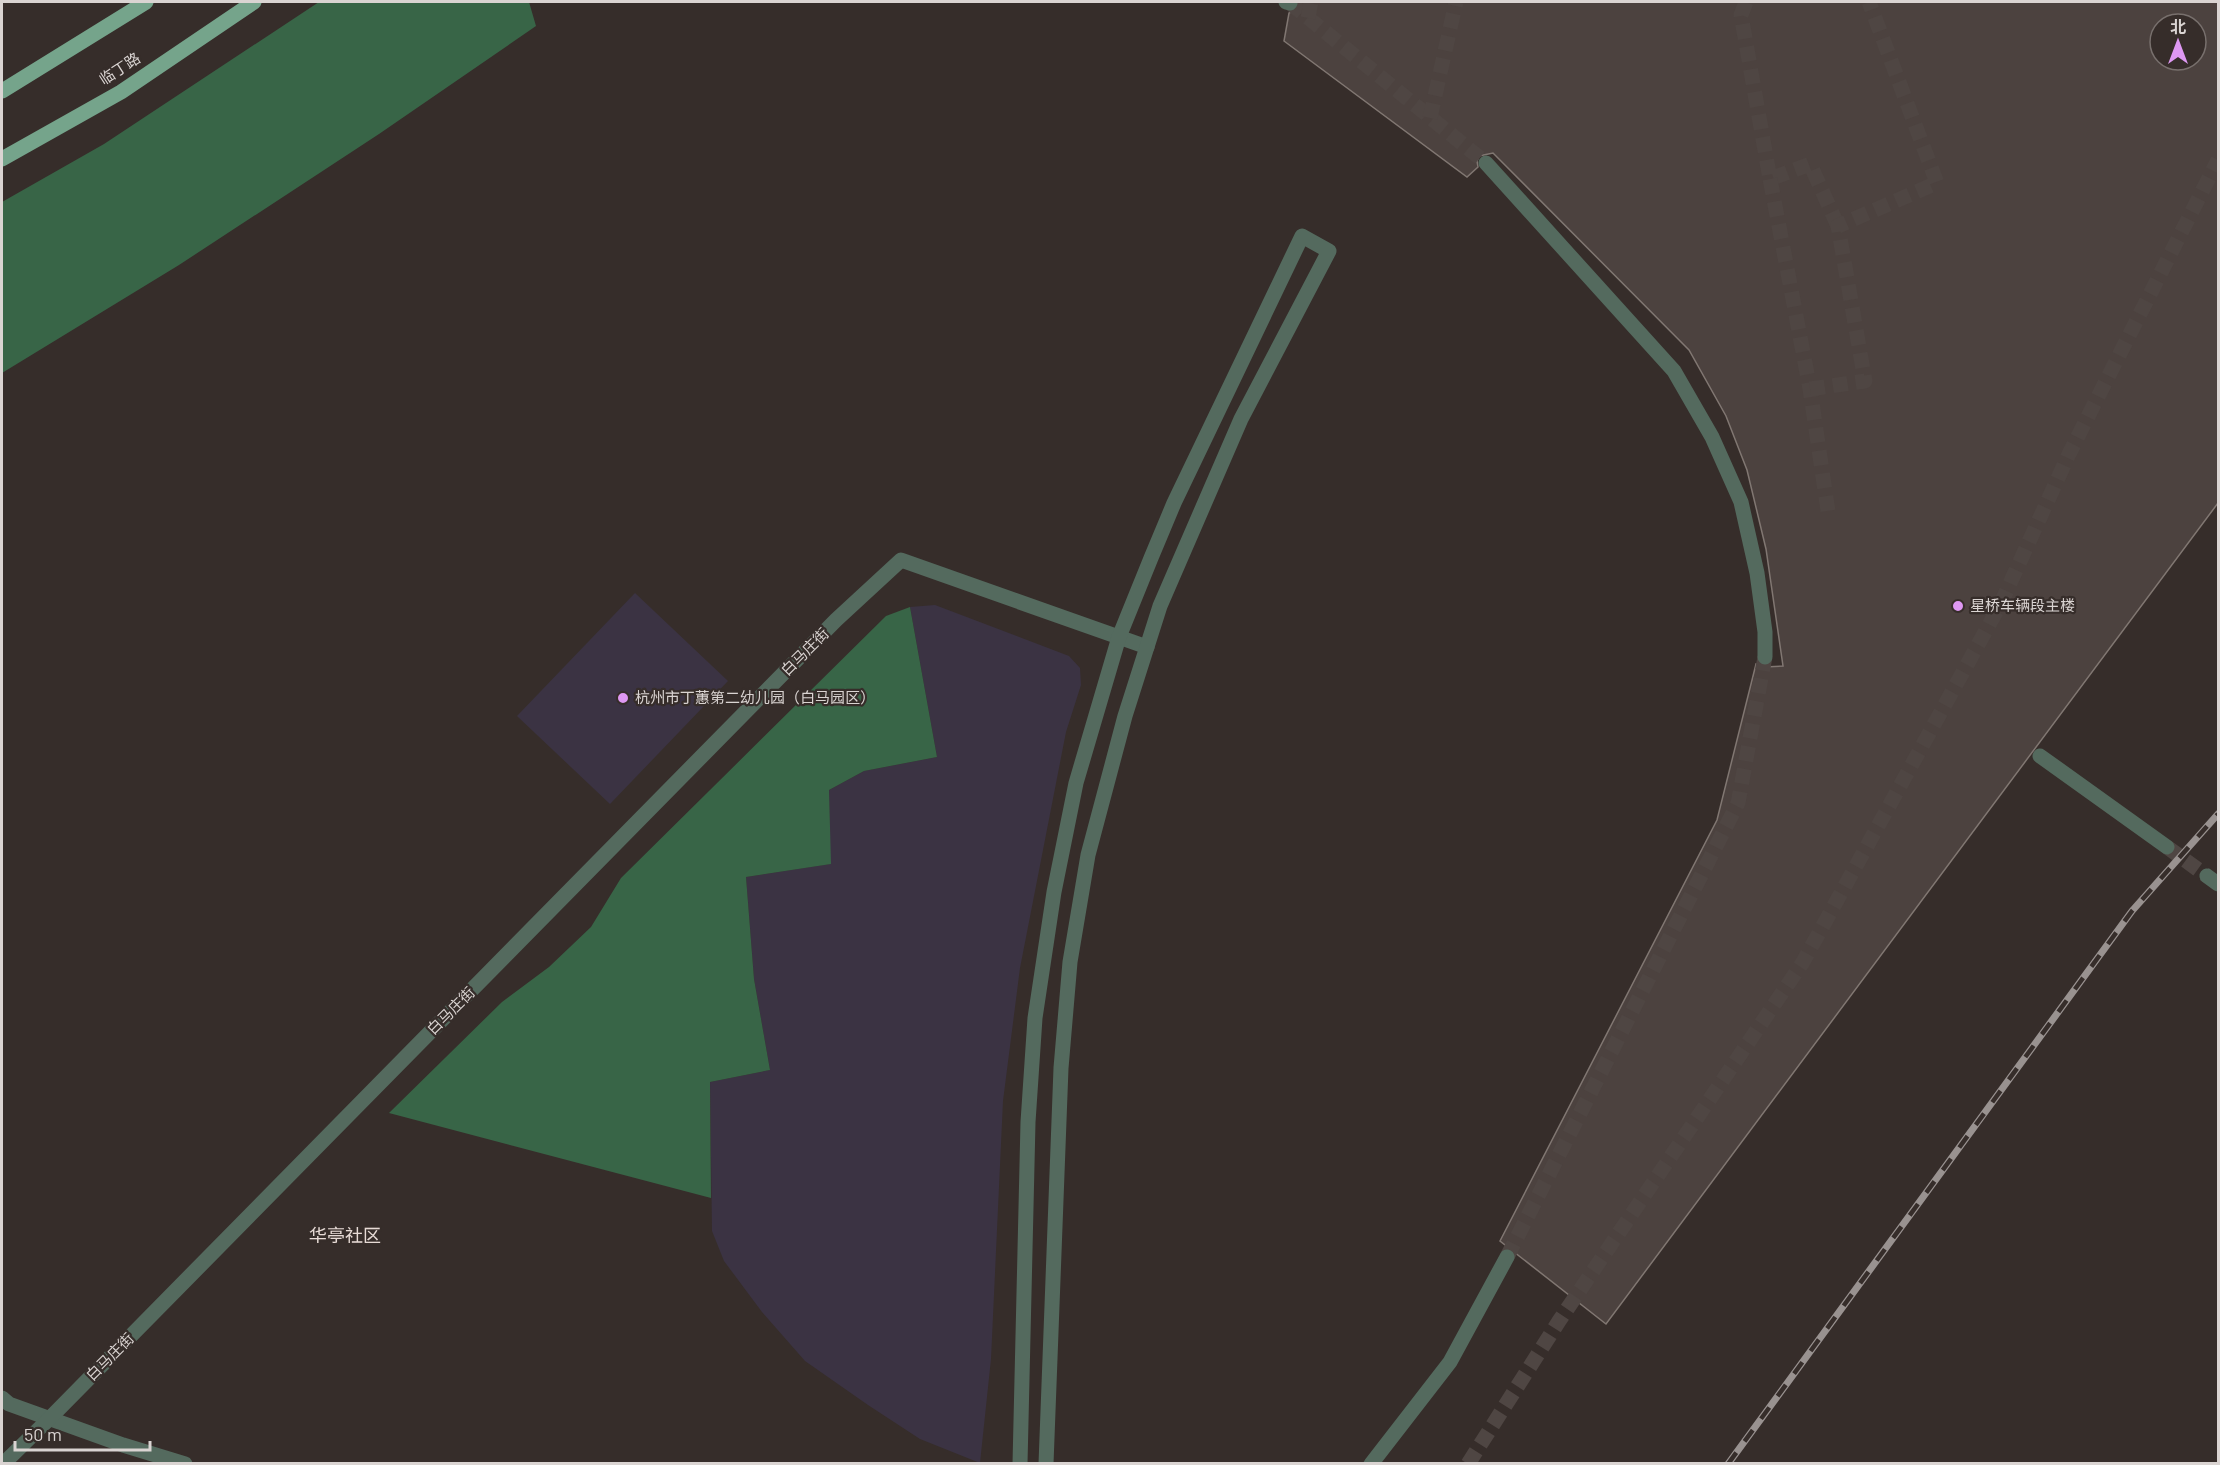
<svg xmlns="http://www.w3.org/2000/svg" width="2220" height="1465" font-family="Barlow,'Noto Sans SC',sans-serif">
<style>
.education{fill:#3b3343}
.green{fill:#386547}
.building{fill:#4c423f;stroke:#817772;stroke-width:1.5;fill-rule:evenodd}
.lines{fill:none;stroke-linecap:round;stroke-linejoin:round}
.minor-tunnel{stroke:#4f4643;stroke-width:15;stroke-dasharray:15 8;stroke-linecap:butt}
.minor{stroke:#546a5e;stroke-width:15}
.major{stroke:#75a48b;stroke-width:15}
.rail-casing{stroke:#999290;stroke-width:7}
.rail{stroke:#362d2a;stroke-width:4.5;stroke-dasharray:14;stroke-linecap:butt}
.poi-dot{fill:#de98f2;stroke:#362d2a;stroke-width:2}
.labels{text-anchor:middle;stroke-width:4.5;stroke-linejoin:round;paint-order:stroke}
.street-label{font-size:15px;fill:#dad4d2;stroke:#362d2a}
.poi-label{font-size:15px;fill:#dad4d2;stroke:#362d2a;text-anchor:start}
.quarter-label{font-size:18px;fill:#e7dbd6;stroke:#362d2a}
</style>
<rect width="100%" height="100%" fill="#362d2a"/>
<g class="education">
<path d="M 635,593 L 728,681 L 610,804 L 517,716 Z"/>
<path d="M 935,605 L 1069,656 L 1080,668 L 1081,685 L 1066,732 L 1020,968 L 1003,1101 L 991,1359 L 980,1463 L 920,1439 L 868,1405 L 805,1361 L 762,1312 L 724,1261 L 712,1231 L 710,1082 L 770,1070 L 754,979 L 746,877 L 830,864 L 829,790 L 864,771 L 937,757 L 910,607 Z"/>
</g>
<g class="green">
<path d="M 319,2 L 529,2 L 536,26 L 379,134 L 179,265 L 2,373 L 2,202 L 104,144 Z"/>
<path d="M 910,607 L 937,757 L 864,771 L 829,790 L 831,864 L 746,877 L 754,979 L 770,1070 L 710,1082 L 711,1198 L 389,1113 L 502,1002 L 549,967 L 591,927 L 621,878 L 886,616 Z"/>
</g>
<path class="building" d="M 1299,2 L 2218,2 L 2218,503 L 1606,1324 L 1500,1241 L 1717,820 L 1756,664 L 1764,667 L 1783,666 L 1766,549 L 1747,470 L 1726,416 L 1689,350 L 1493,153 L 1479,156 L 1477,161 L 1478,167 L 1467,177 L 1284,41 L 1289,13 L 1297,9 ZM 2160,24 L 2196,24 L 2196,60 L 2160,60 Z"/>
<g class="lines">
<g class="minor-tunnel">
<path d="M 1746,2 L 1741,15 L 1770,179 L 1810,164 L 1838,226"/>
<path d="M 1290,3 L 1486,163"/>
<path d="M 1308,18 L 1311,2"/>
<path d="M 1430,118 L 1456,2"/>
<path d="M 1770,179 L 1810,389 L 1828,511"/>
<path d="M 1810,389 L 1865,381 L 1838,226 L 1937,183 L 1869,2"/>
<path d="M 2167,847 L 2207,876"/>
<path d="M 1507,1257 L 1738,803 L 1765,657"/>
<path d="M 1468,1464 L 1559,1321 L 1803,962 L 2001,603 L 2069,454 L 2218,160"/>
</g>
<g class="minor">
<path d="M 1286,2 L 1290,3"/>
<path d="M 1486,163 L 1674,371 L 1712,437 L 1741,502 L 1757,573 L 1765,632 L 1765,657"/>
<path d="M 2040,756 L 2167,847"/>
<path d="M 2207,876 L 2218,884"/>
<path d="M 2,1398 L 9,1404 L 123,1445 L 185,1464"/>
<path d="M 3,1464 L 49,1419 L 836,620 L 901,560 L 1147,647"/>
<path d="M 1020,1464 L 1028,1122 L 1035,1018 L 1054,892 L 1076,783 L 1119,637 L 1151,558 L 1174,503 L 1302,236 L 1329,251 L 1241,419 L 1160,606 L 1125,716 L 1088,855 L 1070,962 L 1061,1068 L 1046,1464"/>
<path d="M 1371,1464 L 1450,1362 L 1507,1257"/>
</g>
<g class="major">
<path d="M 2,91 L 146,2"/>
<path d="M 2,159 L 121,92 L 254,2"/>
</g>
<g class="rail-casing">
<path id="rail" d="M 1728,1464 L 2132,911 L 2218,814"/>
</g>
<use href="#rail" class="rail"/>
</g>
<g class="poi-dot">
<circle cx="1958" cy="606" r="6"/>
<circle cx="623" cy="698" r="6"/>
</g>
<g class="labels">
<g class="street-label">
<text transform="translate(120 69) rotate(-33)" y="5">临丁路</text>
<text transform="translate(805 652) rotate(-45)" y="5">白马庄街</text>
<text transform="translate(451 1011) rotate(-45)" y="5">白马庄街</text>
<text transform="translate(110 1357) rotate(-45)" y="5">白马庄街</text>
</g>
<g class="poi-label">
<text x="1970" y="611">星桥车辆段主楼</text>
<text x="635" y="703">杭州市丁蕙第二幼儿园（白马园区）</text>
</g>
<g class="quarter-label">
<text x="345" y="1242">华亭社区</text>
</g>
</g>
<rect width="2220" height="1465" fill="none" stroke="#dad4d2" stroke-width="6"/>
<g transform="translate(2178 42)"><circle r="28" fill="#362d2a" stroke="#78706d" stroke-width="1.5"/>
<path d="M0-4.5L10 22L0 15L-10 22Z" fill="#de98f2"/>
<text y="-9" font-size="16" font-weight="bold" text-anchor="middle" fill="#dad4d2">北</text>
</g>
<path d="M15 1441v9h135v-9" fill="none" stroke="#dad4d2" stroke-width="3"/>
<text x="24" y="1441" font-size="18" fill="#dad4d2" stroke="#362d2a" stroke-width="4.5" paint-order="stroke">50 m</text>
</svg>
